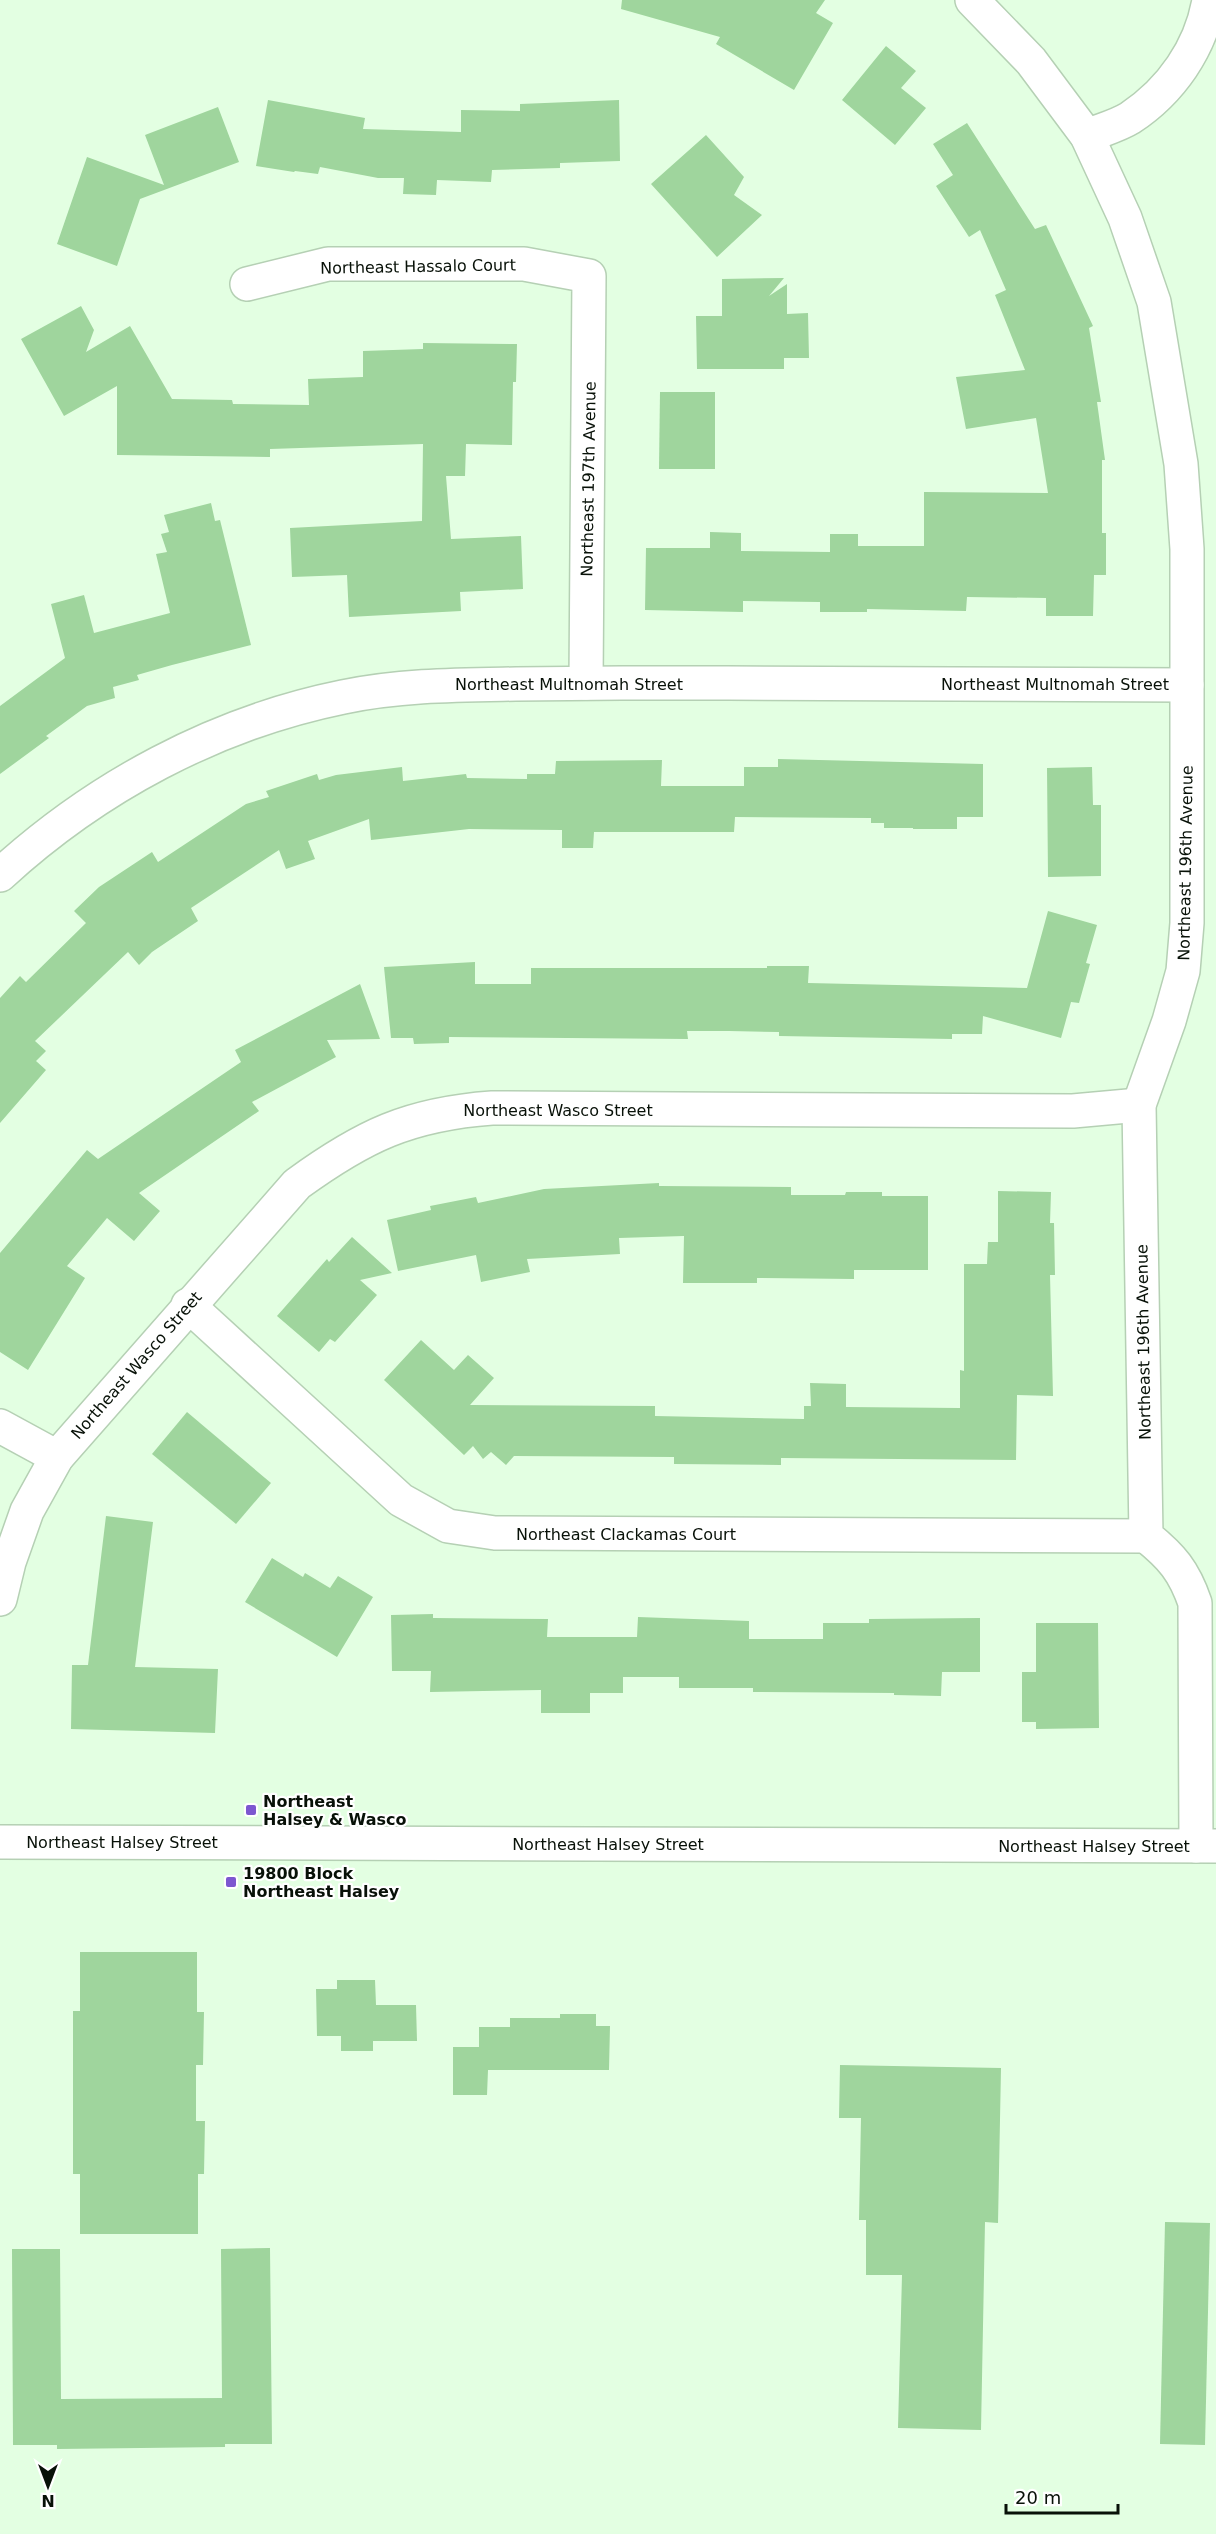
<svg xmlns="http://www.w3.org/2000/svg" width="1216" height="2534" font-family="'DejaVu Sans',sans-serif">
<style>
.building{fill:#9fd59d}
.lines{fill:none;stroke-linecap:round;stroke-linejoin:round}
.street-casing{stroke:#b5d0b4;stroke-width:36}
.secondary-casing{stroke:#b5d0b4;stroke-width:36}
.street{stroke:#fff;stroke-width:33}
.secondary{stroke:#fff;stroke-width:33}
.poi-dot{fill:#7c57d0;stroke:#fff;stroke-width:2}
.labels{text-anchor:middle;stroke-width:4.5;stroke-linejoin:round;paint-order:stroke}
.street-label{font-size:16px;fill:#081108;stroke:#fff}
.poi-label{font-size:16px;font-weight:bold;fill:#081108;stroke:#fff;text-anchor:start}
</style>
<rect width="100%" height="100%" fill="#e3ffe2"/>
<g class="building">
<path d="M 622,0 L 825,0 L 816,13 L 833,23 L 794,90 L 716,44 L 720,37 L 621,9 Z"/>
<path d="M 886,46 L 916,71 L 901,88 L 926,108 L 895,145 L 842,100 Z"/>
<path d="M 268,100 L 365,118 L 363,129 L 461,132 L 461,110 L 520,111 L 520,104 L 619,100 L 620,161 L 560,163 L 560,168 L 492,170 L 491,182 L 437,180 L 436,195 L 403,194 L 404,178 L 378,178 L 320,167 L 318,174 L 295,171 L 294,172 L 256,166 Z"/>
<path d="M 218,107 L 239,162 L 140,199 L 117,266 L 57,244 L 87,157 L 164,185 L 145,135 Z"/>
<path d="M 967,123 L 1035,229 L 1046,225 L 1093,326 L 1089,328 L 1101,402 L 1097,402 L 1105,460 L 1102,460 L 1102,533 L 1106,533 L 1106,575 L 1094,575 L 1093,616 L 1046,616 L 1046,598 L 967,597 L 966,611 L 867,609 L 867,612 L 820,612 L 820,602 L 743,601 L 743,612 L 645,610 L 646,548 L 710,548 L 710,532 L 741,533 L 741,551 L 830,552 L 830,534 L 858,534 L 858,546 L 924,546 L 924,492 L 1048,493 L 1036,418 L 966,429 L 956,377 L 1025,370 L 995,295 L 1006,290 L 980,230 L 969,237 L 936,186 L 953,175 L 933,144 Z"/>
<path d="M 706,135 L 744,177 L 734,195 L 762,215 L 717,257 L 651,184 Z"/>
<path d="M 784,278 L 769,296 L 787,284 L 787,314 L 808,313 L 809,358 L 784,358 L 784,369 L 697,369 L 696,316 L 722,316 L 722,279 Z"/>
<path d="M 81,306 L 94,330 L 86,352 L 130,326 L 172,399 L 232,400 L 233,404 L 309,405 L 308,379 L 363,377 L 363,351 L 423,349 L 423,343 L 517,344 L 516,382 L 513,382 L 512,445 L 466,444 L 465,476 L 446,476 L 451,539 L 521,536 L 523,589 L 460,592 L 461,611 L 349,617 L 347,575 L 292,577 L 290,528 L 422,521 L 423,444 L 270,449 L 270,457 L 117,455 L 117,386 L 64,416 L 21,339 Z"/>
<path d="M 660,392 L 715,392 L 715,469 L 659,469 Z"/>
<path d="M 211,503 L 215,521 L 220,520 L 251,645 L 172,665 L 137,675 L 139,680 L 113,687 L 115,698 L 87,706 L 46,736 L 49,738 L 0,774 L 0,706 L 65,658 L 51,604 L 84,595 L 94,633 L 170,613 L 156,554 L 167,552 L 161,534 L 169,532 L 164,515 Z"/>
<path d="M 778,759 L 983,764 L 983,817 L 957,817 L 957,829 L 913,829 L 913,828 L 884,828 L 884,823 L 871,823 L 871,818 L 735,817 L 734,832 L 594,832 L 593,848 L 562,848 L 562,830 L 469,829 L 371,840 L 369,819 L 308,841 L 315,859 L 286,869 L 279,850 L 191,908 L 198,921 L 152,952 L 139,965 L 128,952 L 35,1041 L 46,1051 L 36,1061 L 46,1070 L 0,1123 L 0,998 L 20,976 L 26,982 L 86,923 L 74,911 L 99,887 L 152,852 L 158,862 L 246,804 L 269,797 L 266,791 L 317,774 L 319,780 L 336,775 L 402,767 L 403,781 L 466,774 L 467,778 L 527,779 L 527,774 L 555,774 L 556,761 L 662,760 L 661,786 L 744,786 L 744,767 L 778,767 Z"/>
<path d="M 1092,767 L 1093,805 L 1101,805 L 1101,876 L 1048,877 L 1047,768 Z"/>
<path d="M 1048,911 L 1097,925 L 1086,963 L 1090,964 L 1079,1003 L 1071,1002 L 1061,1038 L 983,1016 L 982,1034 L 952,1034 L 952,1039 L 779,1036 L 779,1032 L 729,1031 L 687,1031 L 688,1039 L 449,1037 L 449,1043 L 414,1044 L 413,1038 L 391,1038 L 384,967 L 475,962 L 475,984 L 531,984 L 531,968 L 767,968 L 767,966 L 809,966 L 808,983 L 1027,988 Z"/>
<path d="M 360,984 L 380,1039 L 327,1040 L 336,1057 L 252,1102 L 259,1111 L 139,1193 L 160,1211 L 134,1241 L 107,1218 L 67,1266 L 85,1278 L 28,1370 L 0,1352 L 0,1253 L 87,1150 L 98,1159 L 241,1062 L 235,1050 Z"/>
<path d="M 659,1183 L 659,1186 L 791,1187 L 791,1195 L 845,1195 L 846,1192 L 882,1192 L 882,1196 L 928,1196 L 928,1270 L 854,1270 L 854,1279 L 757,1278 L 757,1283 L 683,1283 L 684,1236 L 619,1238 L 620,1254 L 527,1259 L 530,1272 L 481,1282 L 476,1255 L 398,1271 L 387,1220 L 431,1210 L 430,1206 L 476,1197 L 478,1203 L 544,1189 Z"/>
<path d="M 998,1191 L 1051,1192 L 1050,1223 L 1054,1223 L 1055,1275 L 1050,1275 L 1053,1396 L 1017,1395 L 1016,1460 L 781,1458 L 781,1465 L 674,1464 L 674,1457 L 514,1456 L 506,1465 L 491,1452 L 483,1459 L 473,1446 L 464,1455 L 384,1380 L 421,1340 L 454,1370 L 468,1355 L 494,1378 L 470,1405 L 655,1406 L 655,1416 L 804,1419 L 804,1406 L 811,1406 L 810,1383 L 846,1384 L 846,1407 L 960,1408 L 960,1370 L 964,1371 L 964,1264 L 987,1264 L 988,1242 L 998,1242 Z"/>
<path d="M 352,1237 L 392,1273 L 360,1280 L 377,1295 L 335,1342 L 330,1339 L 319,1352 L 277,1316 L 327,1259 L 329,1262 Z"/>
<path d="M 187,1412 L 271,1483 L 236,1524 L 152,1454 Z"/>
<path d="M 106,1516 L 153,1522 L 135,1667 L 218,1669 L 215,1733 L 71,1729 L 72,1665 L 88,1665 Z"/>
<path d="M 272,1558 L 303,1577 L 305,1573 L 330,1588 L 338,1576 L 373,1597 L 337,1657 L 245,1602 Z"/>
<path d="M 433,1614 L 433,1618 L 548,1619 L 547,1637 L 637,1637 L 638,1617 L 749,1621 L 749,1639 L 823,1639 L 823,1623 L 869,1623 L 869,1619 L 980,1618 L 980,1672 L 942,1672 L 941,1696 L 894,1695 L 894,1693 L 753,1692 L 753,1688 L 679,1688 L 679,1677 L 623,1677 L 623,1693 L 590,1693 L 590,1713 L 541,1713 L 541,1690 L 430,1692 L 431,1671 L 392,1671 L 391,1615 Z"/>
<path d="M 1036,1623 L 1098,1623 L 1099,1728 L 1036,1729 L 1036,1722 L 1022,1722 L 1022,1672 L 1036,1672 Z"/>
<path d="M 80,1952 L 197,1952 L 197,2012 L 204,2012 L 203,2065 L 196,2065 L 196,2121 L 205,2121 L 204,2174 L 198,2174 L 198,2234 L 80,2234 L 80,2174 L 73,2174 L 73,2011 L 80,2011 Z"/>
<path d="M 337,1980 L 375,1980 L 376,2005 L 416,2005 L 417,2041 L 373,2041 L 373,2051 L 341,2051 L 341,2036 L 317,2036 L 316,1989 L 337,1989 Z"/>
<path d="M 560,2014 L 596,2014 L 596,2026 L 610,2026 L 609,2070 L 488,2070 L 487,2095 L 453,2095 L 453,2047 L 479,2047 L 479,2027 L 510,2027 L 510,2018 L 560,2018 Z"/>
<path d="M 840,2065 L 1001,2068 L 998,2223 L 985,2222 L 981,2430 L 898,2428 L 902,2275 L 866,2275 L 866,2220 L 859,2220 L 861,2118 L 839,2118 Z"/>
<path d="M 1165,2222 L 1210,2223 L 1205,2445 L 1160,2444 Z"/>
<path d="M 270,2248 L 272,2444 L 225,2444 L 225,2447 L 57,2449 L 57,2445 L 13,2445 L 12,2249 L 60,2249 L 61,2399 L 222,2398 L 221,2249 Z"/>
</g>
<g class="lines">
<g class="street-casing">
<g id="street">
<path d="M 972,0 L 1031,61 L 1087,136 L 1125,218 L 1154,302 L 1181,464 L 1187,549 L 1187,923 L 1183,971 L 1169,1021 L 1139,1105 L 1146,1536 C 1172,1557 1184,1571 1195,1603 L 1196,1846"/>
<path d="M 1087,136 C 1101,130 1117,126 1130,118 C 1171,91 1201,48 1209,0"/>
<path d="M 247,284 L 328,264 L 524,264 L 589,276 L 586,683"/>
<path d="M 0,875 C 96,787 215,723 343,697 C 400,685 458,685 516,684 C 587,683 657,683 728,683 C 881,684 1034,685 1187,685"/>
<path d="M 188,1305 L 401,1500 L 448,1526 L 495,1533 L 1146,1536"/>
<path d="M 0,1426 L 57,1457"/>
<path d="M 0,1599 L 9,1562 L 27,1511 L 57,1457 L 297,1184 C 363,1136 409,1114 492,1108 L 1073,1111 L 1139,1105"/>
</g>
</g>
<g class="secondary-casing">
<path id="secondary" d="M 0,1842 L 1216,1846"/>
</g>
<use href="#street" class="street"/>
<use href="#secondary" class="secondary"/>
</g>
<g class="poi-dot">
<rect x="245" y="1804" width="12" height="12" rx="3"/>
<rect x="225" y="1876" width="12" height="12" rx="3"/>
</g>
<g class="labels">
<g class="street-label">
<text transform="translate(418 266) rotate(-1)" y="6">Northeast Hassalo Court</text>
<text transform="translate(588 479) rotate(-89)" y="6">Northeast 197th Avenue</text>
<text x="569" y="690">Northeast Multnomah Street</text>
<text x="1055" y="690">Northeast Multnomah Street</text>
<text transform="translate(1185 863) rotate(-89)" y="6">Northeast 196th Avenue</text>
<text x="558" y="1116">Northeast Wasco Street</text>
<text transform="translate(1143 1342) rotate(-91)" y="6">Northeast 196th Avenue</text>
<text transform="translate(136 1365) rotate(-49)" y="6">Northeast Wasco Street</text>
<text x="626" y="1540">Northeast Clackamas Court</text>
<text x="122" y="1848">Northeast Halsey Street</text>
<text x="608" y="1850">Northeast Halsey Street</text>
<text x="1094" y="1852">Northeast Halsey Street</text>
</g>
<g class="poi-label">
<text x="263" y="1807">Northeast<tspan x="263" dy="18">Halsey &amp; Wasco</tspan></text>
<text x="243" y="1879">19800 Block<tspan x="243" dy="18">Northeast Halsey</tspan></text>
</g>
</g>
<g transform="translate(48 2486) rotate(180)" stroke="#ffffff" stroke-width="4.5" paint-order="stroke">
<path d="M0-4.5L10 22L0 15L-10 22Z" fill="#081108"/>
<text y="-9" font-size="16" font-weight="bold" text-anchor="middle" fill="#081108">N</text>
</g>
<path d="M1006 2504v9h112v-9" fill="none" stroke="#081108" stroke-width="3"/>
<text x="1015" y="2504" font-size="18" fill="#081108" stroke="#ffffff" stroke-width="4.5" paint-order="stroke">20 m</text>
</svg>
